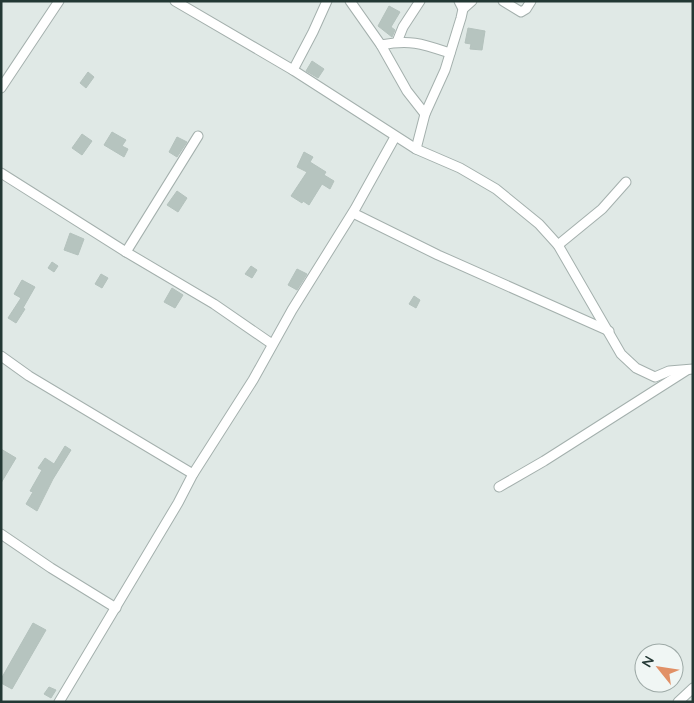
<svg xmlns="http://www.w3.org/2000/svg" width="694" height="703" font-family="Quicksand,sans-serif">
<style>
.building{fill:#b6c4bf;stroke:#b4c2bd}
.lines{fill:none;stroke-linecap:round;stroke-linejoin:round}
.street-casing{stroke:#a4b0ad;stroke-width:11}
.street{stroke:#fff;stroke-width:9}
</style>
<rect width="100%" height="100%" fill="#e0e9e6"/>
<g class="building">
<path d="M 389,6 L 400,12 L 391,27 L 395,30 L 392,37 L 378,26 Z"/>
<path d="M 468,28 L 485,31 L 482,50 L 470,49 L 471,44 L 465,43 Z"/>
<path d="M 312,61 L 324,69 L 318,78 L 306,71 Z"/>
<path d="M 88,72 L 94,77 L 86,88 L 80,83 Z"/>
<path d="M 112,132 L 126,140 L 122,146 L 128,149 L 124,157 L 104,145 Z"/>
<path d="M 82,134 L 92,141 L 82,155 L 72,148 Z"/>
<path d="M 177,137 L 187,142 L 177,157 L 169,152 Z"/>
<path d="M 304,152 L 313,157 L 310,162 L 326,172 L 324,175 L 334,181 L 330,189 L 322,184 L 309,205 L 303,201 L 302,203 L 291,196 L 307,172 L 297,167 Z"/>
<path d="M 177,191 L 187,198 L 178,212 L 167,205 Z"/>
<path d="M 70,233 L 84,239 L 78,255 L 64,250 Z"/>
<path d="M 52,262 L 58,266 L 54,272 L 48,268 Z"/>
<path d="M 251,266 L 257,270 L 252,278 L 245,274 Z"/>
<path d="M 297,269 L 307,274 L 297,290 L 288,285 Z"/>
<path d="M 101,274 L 108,278 L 102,288 L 95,284 Z"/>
<path d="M 22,280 L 35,287 L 23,308 L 25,309 L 16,323 L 8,318 L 21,298 L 14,294 Z"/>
<path d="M 172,288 L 183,295 L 175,308 L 164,302 Z"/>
<path d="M 414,296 L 420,300 L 416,308 L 409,304 Z"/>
<path d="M 65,446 L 71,450 L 53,479 L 37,511 L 26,504 L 33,492 L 30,491 L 42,470 L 38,468 L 45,458 L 54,464 Z"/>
<path d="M 1,449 L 16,458 L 1,483 Z"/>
<path d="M 33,623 L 46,630 L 12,689 L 1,683 L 1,679 Z"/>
<path d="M 49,687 L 56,690 L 51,698 L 44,694 Z"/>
</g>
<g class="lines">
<g class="street-casing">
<g id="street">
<path d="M 175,1 L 293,70 L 416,149 L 460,168 L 496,189 L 539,224 L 558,245 L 621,354 L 636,368 L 655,377 L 669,371 L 693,369"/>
<path d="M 350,1 L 381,45 L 407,91 L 425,114"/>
<path d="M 503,1 L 521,12 L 526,9 L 531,1"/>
<path d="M 463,9 L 472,1"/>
<path d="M 397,42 L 403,27 L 420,1"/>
<path d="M 381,45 C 410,39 423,44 450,53"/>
<path d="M 293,70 L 313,32 L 327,1"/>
<path d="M 1,88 L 59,1"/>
<path d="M 416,149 L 425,114 L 445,70 L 461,18 L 463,9 L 459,1"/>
<path d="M 1,173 L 126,252 L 214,304 L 272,344"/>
<path d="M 353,213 L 438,255 L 609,331"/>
<path d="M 558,245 L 602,209 L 626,182"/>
<path d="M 126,252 L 198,136"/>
<path d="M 1,356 L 29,376 L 193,474"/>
<path d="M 499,487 L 544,461 L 687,370"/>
<path d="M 1,534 L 51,568 L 116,608"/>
<path d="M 59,702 L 178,503 L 193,474 L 253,380 L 292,310 L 355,209 L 395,137"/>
<path d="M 678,702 L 693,688"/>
</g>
</g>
<use href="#street" class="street"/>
</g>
<rect width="694" height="703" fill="none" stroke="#233834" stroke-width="5"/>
<g transform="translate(659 668) rotate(300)"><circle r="24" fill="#f0f6f4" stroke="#9eaaa7"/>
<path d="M0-4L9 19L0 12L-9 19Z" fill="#e19066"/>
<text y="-8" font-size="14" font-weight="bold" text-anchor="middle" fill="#233834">N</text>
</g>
</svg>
